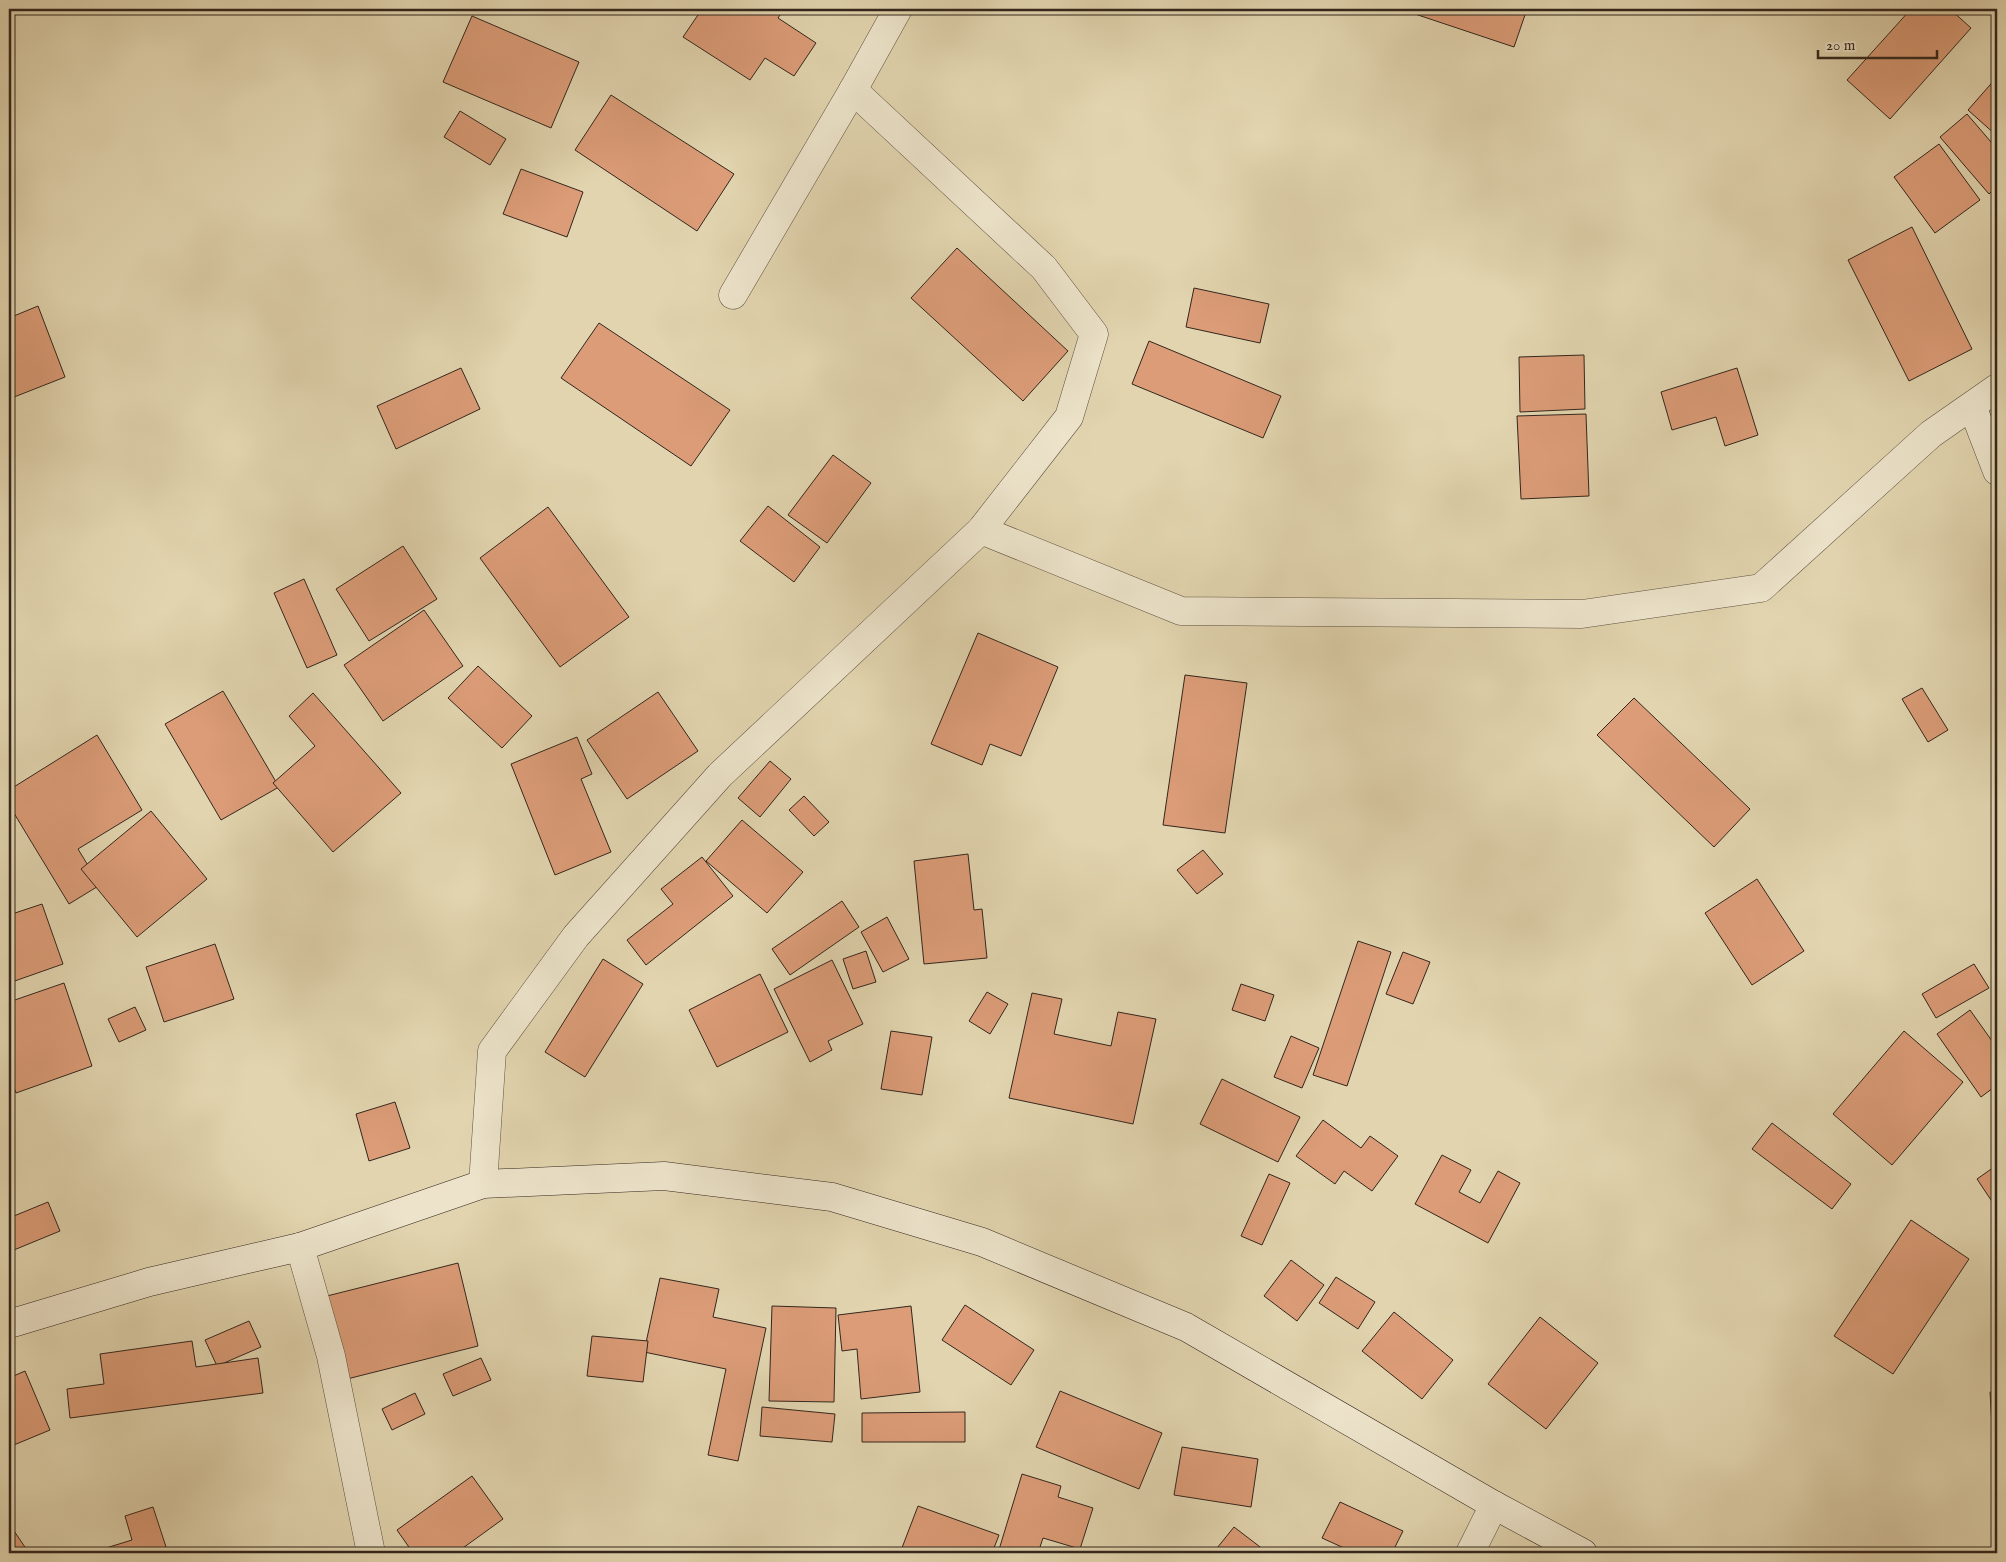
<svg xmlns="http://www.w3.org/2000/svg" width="2006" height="1562" font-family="'IM FELL English',serif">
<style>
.building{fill:#db9c77;stroke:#33261d}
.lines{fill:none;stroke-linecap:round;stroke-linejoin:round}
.street-casing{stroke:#5e5241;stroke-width:29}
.secondary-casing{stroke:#33261d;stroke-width:29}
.street{stroke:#ece3ca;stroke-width:28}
.secondary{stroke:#ece3ca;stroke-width:28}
</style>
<rect width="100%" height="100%" fill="#e1d4ae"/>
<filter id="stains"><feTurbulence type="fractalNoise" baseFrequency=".004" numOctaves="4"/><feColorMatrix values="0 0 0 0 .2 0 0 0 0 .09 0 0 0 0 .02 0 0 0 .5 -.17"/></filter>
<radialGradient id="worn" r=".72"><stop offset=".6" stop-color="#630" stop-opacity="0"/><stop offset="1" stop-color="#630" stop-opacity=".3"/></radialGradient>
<g class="building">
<path d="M 702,9 L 784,9 L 778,18 L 816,43 L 794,76 L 765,58 L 750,80 L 683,37 Z"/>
<path d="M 1410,9 L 1527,9 L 1514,47 L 1409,12 Z"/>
<path d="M 1911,9 L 1950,9 L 1971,28 L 1890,119 L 1847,80 Z"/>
<path d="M 472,16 L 579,62 L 551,128 L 443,82 Z"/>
<path d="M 1997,77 L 1997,136 L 1968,110 Z"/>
<path d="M 611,95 L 734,174 L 697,231 L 575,150 Z"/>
<path d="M 460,111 L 506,139 L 490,165 L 444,137 Z"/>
<path d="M 1967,114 L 1997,149 L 1997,186 L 1989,194 L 1940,137 Z"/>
<path d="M 1939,144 L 1980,200 L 1935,233 L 1894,177 Z"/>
<path d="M 521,169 L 583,192 L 567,237 L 503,214 Z"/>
<path d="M 1912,227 L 1972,349 L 1909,381 L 1848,260 Z"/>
<path d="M 957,248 L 1068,351 L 1023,401 L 911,298 Z"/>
<path d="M 1194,288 L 1269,304 L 1260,343 L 1186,327 Z"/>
<path d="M 38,306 L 65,377 L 9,399 L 9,318 Z"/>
<path d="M 599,323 L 730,410 L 691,466 L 561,378 Z"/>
<path d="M 1149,341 L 1281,396 L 1263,438 L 1132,384 Z"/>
<path d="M 1584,355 L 1585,409 L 1520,412 L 1519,357 Z"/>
<path d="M 461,368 L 480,409 L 396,449 L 377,406 Z"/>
<path d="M 1737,368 L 1758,435 L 1725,446 L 1716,417 L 1672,430 L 1661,392 Z"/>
<path d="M 1586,414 L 1589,496 L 1521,499 L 1517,416 Z"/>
<path d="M 833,455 L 871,483 L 827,543 L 788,515 Z"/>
<path d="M 768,506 L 820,547 L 794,582 L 740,541 Z"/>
<path d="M 548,507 L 629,617 L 560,667 L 480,558 Z"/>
<path d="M 403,546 L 437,599 L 369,641 L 336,589 Z"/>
<path d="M 304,579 L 337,655 L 307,668 L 274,593 Z"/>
<path d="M 424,610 L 463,666 L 383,721 L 344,665 Z"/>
<path d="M 978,633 L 1058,667 L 1021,756 L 990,744 L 982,765 L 931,744 Z"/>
<path d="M 478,666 L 532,716 L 502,748 L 448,698 Z"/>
<path d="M 1185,675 L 1247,683 L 1225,833 L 1163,825 Z"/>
<path d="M 1922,688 L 1948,730 L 1928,742 L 1902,699 Z"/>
<path d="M 223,691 L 279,787 L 221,820 L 165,724 Z"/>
<path d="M 658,692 L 698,751 L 627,799 L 587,740 Z"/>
<path d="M 313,693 L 401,793 L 333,852 L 273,783 L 315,746 L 289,716 Z"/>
<path d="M 1634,698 L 1750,809 L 1714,847 L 1597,735 Z"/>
<path d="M 97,735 L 142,810 L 78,849 L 100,885 L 69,904 L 9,805 L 9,790 Z"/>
<path d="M 577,737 L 592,774 L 581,779 L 611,852 L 555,875 L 511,764 Z"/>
<path d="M 770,761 L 791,779 L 760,817 L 738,798 Z"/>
<path d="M 804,796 L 829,822 L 814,836 L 789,810 Z"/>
<path d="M 151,811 L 207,879 L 137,937 L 81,869 Z"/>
<path d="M 742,820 L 803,872 L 767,913 L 706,861 Z"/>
<path d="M 1203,850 L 1223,874 L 1197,894 L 1177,870 Z"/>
<path d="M 968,854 L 974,910 L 982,909 L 987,958 L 924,964 L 914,861 Z"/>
<path d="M 702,857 L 733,896 L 646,965 L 627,940 L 673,904 L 661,889 Z"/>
<path d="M 1757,879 L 1804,951 L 1752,985 L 1705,913 Z"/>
<path d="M 842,901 L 859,927 L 790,975 L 772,949 Z"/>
<path d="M 42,904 L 63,964 L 9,983 L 9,915 Z"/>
<path d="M 887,917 L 909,959 L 883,972 L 861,932 Z"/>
<path d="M 1358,941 L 1391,952 L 1347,1086 L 1313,1075 Z"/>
<path d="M 215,944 L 234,999 L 164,1022 L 146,967 Z"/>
<path d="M 866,951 L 876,982 L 853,989 L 843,959 Z"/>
<path d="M 1403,952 L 1430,962 L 1413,1004 L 1386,994 Z"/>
<path d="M 603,959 L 643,984 L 585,1077 L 545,1052 Z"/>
<path d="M 832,960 L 863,1024 L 828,1041 L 832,1050 L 810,1062 L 774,989 Z"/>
<path d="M 1974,964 L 1989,988 L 1936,1018 L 1922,994 Z"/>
<path d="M 760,974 L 788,1032 L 717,1067 L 689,1010 Z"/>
<path d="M 64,983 L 92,1066 L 16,1093 L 9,1073 L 9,1002 Z"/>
<path d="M 1241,984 L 1274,995 L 1265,1021 L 1232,1010 Z"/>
<path d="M 987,992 L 1008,1004 L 990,1034 L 969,1021 Z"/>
<path d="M 1032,993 L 1062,999 L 1054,1034 L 1111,1046 L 1118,1012 L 1156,1019 L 1133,1124 L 1009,1098 Z"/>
<path d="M 135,1007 L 146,1030 L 119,1042 L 108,1019 Z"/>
<path d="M 1970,1010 L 1997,1048 L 1997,1085 L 1981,1097 L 1937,1034 Z"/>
<path d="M 891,1031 L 932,1037 L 922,1095 L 881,1089 Z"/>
<path d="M 1904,1031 L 1963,1082 L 1892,1165 L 1833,1114 Z"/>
<path d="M 1291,1036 L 1319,1048 L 1302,1088 L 1274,1077 Z"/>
<path d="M 1222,1079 L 1300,1117 L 1278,1162 L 1200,1124 Z"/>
<path d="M 395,1102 L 410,1148 L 369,1161 L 356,1114 Z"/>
<path d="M 1323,1120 L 1361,1148 L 1370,1136 L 1398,1156 L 1372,1191 L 1344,1171 L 1335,1184 L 1296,1156 Z"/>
<path d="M 1772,1123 L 1851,1184 L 1832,1209 L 1752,1149 Z"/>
<path d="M 1442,1155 L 1471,1170 L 1459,1192 L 1480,1203 L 1498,1171 L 1520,1183 L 1488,1243 L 1415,1204 Z"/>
<path d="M 1997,1165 L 1997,1209 L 1977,1179 Z"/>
<path d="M 1269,1174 L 1290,1183 L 1262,1245 L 1241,1236 Z"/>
<path d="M 48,1202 L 60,1231 L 9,1252 L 9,1218 Z"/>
<path d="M 1911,1220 L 1969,1259 L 1893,1374 L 1834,1336 Z"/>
<path d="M 1291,1260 L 1324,1285 L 1297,1321 L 1264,1296 Z"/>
<path d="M 458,1263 L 478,1346 L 347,1379 L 327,1296 Z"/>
<path d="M 1336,1277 L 1375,1302 L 1358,1329 L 1319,1303 Z"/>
<path d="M 660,1278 L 719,1289 L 713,1317 L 766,1328 L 738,1461 L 708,1455 L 726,1369 L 644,1352 Z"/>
<path d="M 965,1305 L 1034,1350 L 1011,1385 L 942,1340 Z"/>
<path d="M 772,1306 L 836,1308 L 834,1402 L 769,1401 Z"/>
<path d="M 911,1306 L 920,1392 L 861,1399 L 857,1349 L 842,1351 L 838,1315 Z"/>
<path d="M 1394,1312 L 1453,1360 L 1422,1399 L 1362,1351 Z"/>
<path d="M 1540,1317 L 1598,1363 L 1546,1429 L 1488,1384 Z"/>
<path d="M 249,1321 L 261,1347 L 217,1366 L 205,1340 Z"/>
<path d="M 592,1336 L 648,1341 L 643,1382 L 587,1376 Z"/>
<path d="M 192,1341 L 196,1367 L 258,1358 L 263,1393 L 70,1418 L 67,1389 L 104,1384 L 100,1354 Z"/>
<path d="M 481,1358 L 491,1380 L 453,1396 L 443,1374 Z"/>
<path d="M 25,1371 L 50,1430 L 9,1447 L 9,1378 Z"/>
<path d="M 1060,1391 L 1162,1433 L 1139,1489 L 1036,1447 Z"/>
<path d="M 1990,1392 L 1997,1392 L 1997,1492 L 1996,1493 Z"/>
<path d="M 415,1393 L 425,1414 L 392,1430 L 382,1409 Z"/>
<path d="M 762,1407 L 835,1414 L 832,1442 L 760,1436 Z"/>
<path d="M 965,1412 L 965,1442 L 862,1442 L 862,1413 Z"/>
<path d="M 1182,1447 L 1258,1459 L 1251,1507 L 1174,1495 Z"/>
<path d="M 1022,1474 L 1061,1486 L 1058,1497 L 1093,1508 L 1080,1549 L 1043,1538 L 1038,1553 L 998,1553 Z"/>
<path d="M 472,1476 L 503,1519 L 456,1553 L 413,1553 L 397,1530 Z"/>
<path d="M 1340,1502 L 1403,1531 L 1392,1553 L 1355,1553 L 1322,1538 Z"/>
<path d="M 918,1506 L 999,1535 L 992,1553 L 900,1553 Z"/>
<path d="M 153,1507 L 168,1553 L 94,1553 L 93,1552 L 132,1540 L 125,1516 Z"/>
<path d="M 10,1525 L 29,1553 L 9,1553 L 9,1527 Z"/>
<path d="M 1234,1527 L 1268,1553 L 1213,1553 Z"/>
</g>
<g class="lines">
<g class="street-casing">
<g id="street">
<path d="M 733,295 L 853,90 L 898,9"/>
<path d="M 1972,406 L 1997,471"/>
<path d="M 981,530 L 1181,611 L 1582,614 L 1761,588 L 1931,434 L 1997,388"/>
<path d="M 483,1184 L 492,1051 L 576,936 L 720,775 L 981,530 L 1069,417 L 1094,334 L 1044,268 L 853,90"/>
<path d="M 300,1247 L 331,1356 L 371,1553"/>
<path d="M 1470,1553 L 1494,1505"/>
</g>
</g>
<g class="secondary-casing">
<path id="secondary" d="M 9,1324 L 149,1282 L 300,1247 L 483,1184 L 664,1176 L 832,1197 L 982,1242 L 1186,1327 L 1494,1505 L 1583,1553"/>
</g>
<use href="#street" class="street"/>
<use href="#secondary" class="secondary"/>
</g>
<rect width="2006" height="1562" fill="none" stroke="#e1d4ae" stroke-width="30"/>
<rect x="10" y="10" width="1986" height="1542" fill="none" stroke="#33261d" stroke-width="2.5"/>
<rect x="15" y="15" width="1976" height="1532" fill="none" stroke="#33261d"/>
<path d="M1818 50v8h119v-8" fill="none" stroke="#33261d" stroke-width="2.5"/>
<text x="1826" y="50" font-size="15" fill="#33261d" stroke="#ece3ca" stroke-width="4" paint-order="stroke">20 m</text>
<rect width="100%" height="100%" filter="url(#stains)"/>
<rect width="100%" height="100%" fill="url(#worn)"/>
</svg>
